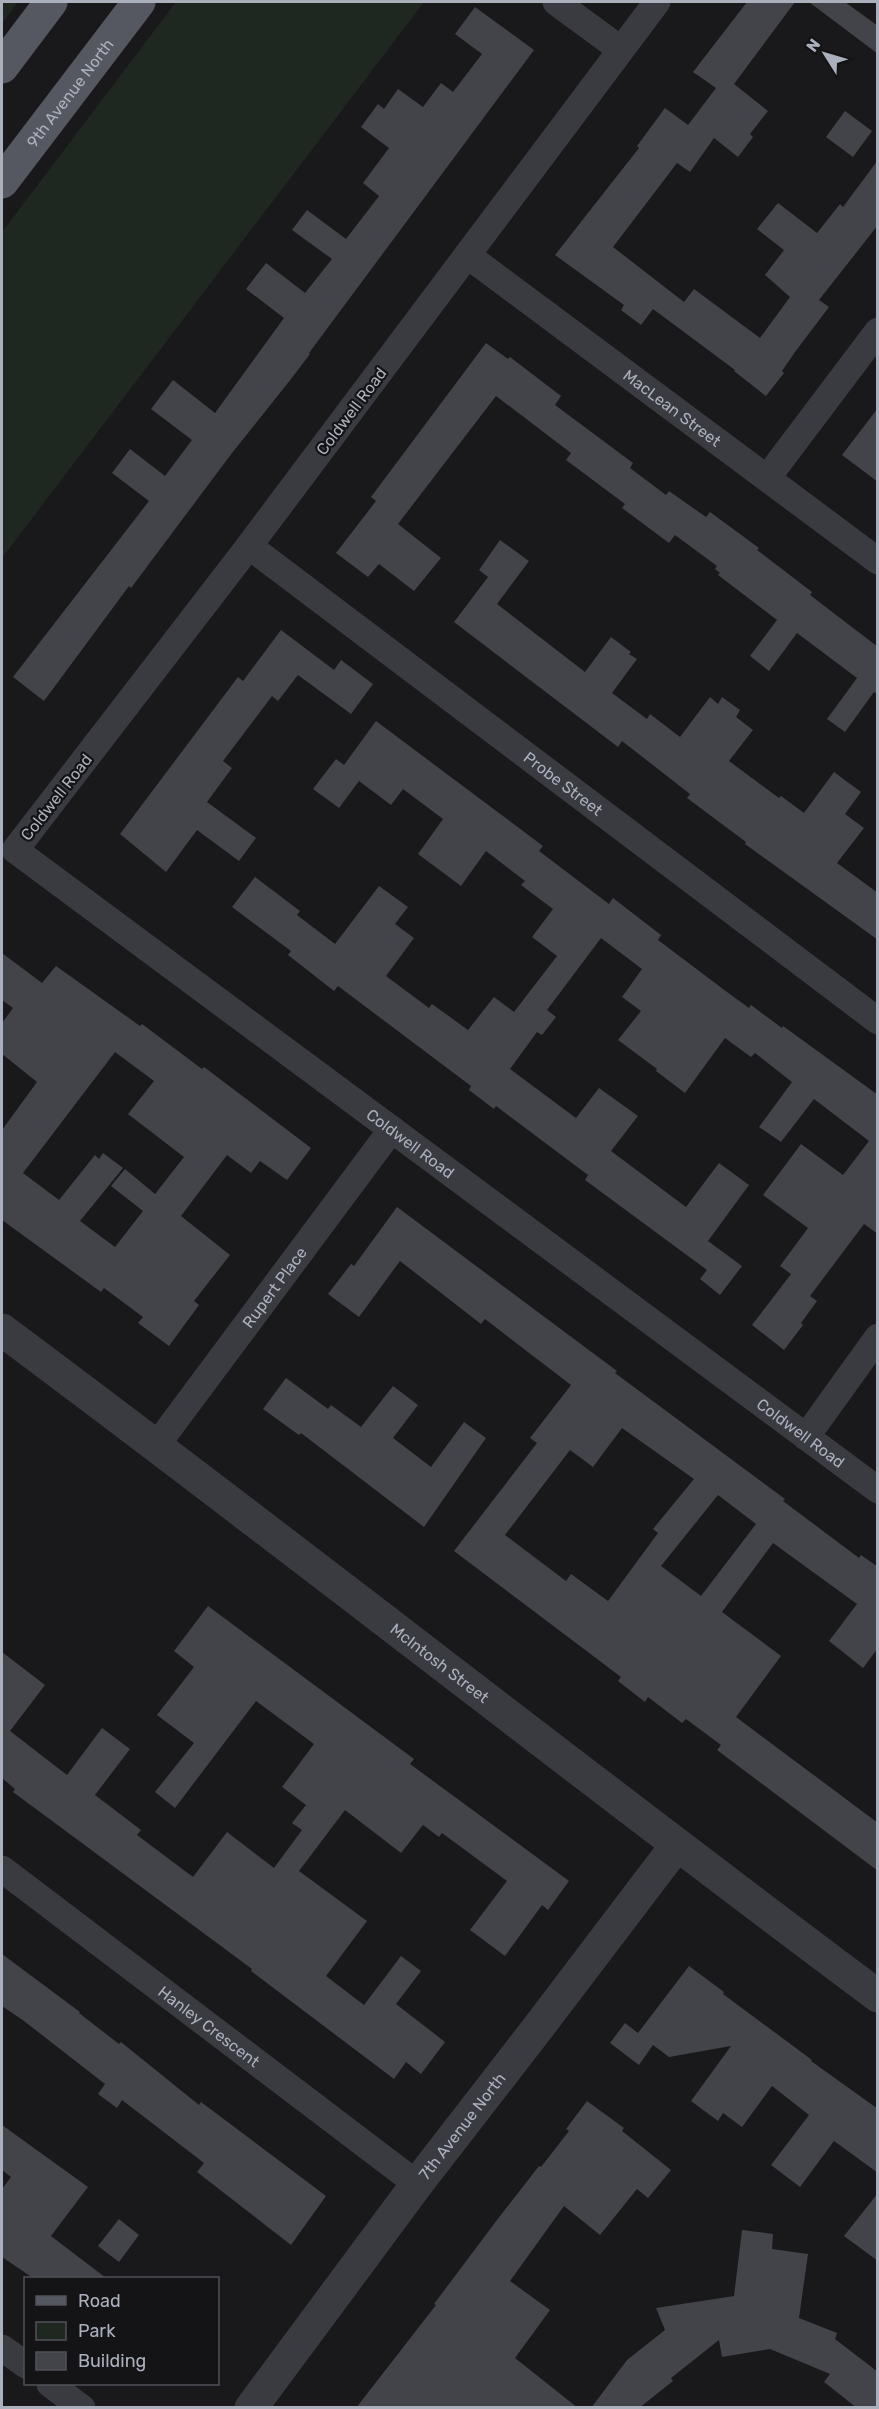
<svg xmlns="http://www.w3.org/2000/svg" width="879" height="2409" font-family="Rubik,sans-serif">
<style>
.green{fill:#1e2820}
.building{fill:#434449;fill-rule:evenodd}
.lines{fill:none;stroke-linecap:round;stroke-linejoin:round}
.minor{stroke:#3a3b41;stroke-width:27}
.tertiary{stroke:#3a3b41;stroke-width:33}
.primary{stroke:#565861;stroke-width:33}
.labels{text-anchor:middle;stroke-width:4.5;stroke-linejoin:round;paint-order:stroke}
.street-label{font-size:16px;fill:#abb0bd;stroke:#141417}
</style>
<rect width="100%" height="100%" fill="#19191c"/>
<g class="green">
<path d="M 2,2 L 18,2 L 2,23 Z"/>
<path d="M 176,2 L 424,2 L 2,558 L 2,232 Z"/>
</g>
<g class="building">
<path d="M 747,2 L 795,2 L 734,84 L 768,111 L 750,134 L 753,137 L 738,157 L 714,138 L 690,172 L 677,163 L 613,247 L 684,302 L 694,289 L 760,338 L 790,297 L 765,275 L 784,250 L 757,229 L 778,203 L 817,233 L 840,204 L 843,207 L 878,160 L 878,225 L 819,300 L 829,307 L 795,352 L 782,371 L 784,373 L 766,396 L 734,371 L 735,370 L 653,309 L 641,325 L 621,310 L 624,305 L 555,255 L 639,148 L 637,146 L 665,108 L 688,125 L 716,88 L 693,72 Z"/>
<path d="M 809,2 L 845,2 L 878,26 L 878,54 Z"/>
<path d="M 475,7 L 534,50 L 309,353 L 310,354 L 291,379 L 232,453 L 131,588 L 129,586 L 44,701 L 13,677 L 149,501 L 112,473 L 130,449 L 165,476 L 192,440 L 151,409 L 173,380 L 215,413 L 284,318 L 246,289 L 266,263 L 305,293 L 332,259 L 292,230 L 307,210 L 346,239 L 379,196 L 363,183 L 389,148 L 361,127 L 378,104 L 384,109 L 398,89 L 423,107 L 441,83 L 453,92 L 482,54 L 455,34 Z"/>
<path d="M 845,111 L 872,131 L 853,157 L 826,137 Z"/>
<path d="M 486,343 L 508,359 L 510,357 L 561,396 L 555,405 L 633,463 L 630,468 L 666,495 L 669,491 L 706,517 L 710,512 L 759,548 L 757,550 L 812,592 L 810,595 L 878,647 L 878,694 L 874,692 L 845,732 L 827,719 L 857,678 L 797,633 L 769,671 L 750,656 L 777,620 L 718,575 L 720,573 L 715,569 L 717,566 L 675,535 L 669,543 L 622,508 L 625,504 L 566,460 L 571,453 L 496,396 L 398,524 L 441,558 L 414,591 L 379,564 L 368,577 L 336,553 L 376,501 L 371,497 Z"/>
<path d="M 878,408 L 878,482 L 842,455 Z"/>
<path d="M 500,540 L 529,561 L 497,604 L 585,672 L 611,637 L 631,652 L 629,654 L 637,659 L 612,693 L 647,719 L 650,714 L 680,737 L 710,697 L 718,704 L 722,697 L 740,710 L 736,717 L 753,730 L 729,761 L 779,798 L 781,796 L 804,813 L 834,772 L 861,792 L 845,814 L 864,828 L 837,863 L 878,893 L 878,940 L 745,844 L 746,842 L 687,798 L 690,794 L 622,741 L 618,747 L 454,622 L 488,577 L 479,570 Z"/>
<path d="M 281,630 L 334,670 L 341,660 L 373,684 L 351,714 L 298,675 L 278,701 L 272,696 L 223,761 L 232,768 L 207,802 L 256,838 L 239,861 L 197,830 L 166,872 L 120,834 L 238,677 L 243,681 Z"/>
<path d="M 376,721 L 543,846 L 539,851 L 609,904 L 613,898 L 661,935 L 658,940 L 727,992 L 749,1008 L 751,1005 L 782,1028 L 783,1026 L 878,1095 L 878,1234 L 864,1224 L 810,1296 L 817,1301 L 801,1323 L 803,1325 L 784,1350 L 752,1325 L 791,1274 L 780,1266 L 808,1228 L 763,1195 L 801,1144 L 843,1175 L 869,1141 L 814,1099 L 781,1142 L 759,1127 L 792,1082 L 755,1053 L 751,1057 L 725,1038 L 685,1093 L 656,1071 L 657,1069 L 618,1040 L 641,1011 L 622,997 L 642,969 L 601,938 L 547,1010 L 556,1017 L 542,1035 L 537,1032 L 510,1069 L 576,1118 L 599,1088 L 638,1116 L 611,1151 L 686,1207 L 719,1163 L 749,1185 L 708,1241 L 742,1266 L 720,1295 L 700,1279 L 707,1270 L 585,1180 L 588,1175 L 496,1106 L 494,1109 L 469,1090 L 471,1086 L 338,986 L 334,991 L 288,955 L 291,951 L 232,907 L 255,877 L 300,911 L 297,915 L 335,944 L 379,886 L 408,907 L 395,924 L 414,938 L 386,976 L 429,1008 L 432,1004 L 468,1030 L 494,997 L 514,1012 L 527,995 L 557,956 L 532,937 L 553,909 L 521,885 L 525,881 L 486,851 L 461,886 L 418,854 L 443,819 L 403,789 L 391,805 L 359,781 L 339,808 L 313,789 L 336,759 L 344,765 Z"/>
<path d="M 2,953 L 42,983 L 56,966 L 140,1026 L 142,1024 L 202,1069 L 204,1067 L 311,1148 L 287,1180 L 260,1161 L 251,1173 L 227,1155 L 181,1216 L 230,1255 L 194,1301 L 199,1305 L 169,1346 L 138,1323 L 143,1317 L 104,1288 L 101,1292 L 2,1220 L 2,1130 L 37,1082 L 2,1054 L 2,1023 L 13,1008 L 2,1000 ZM 115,1052 L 154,1081 L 128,1114 L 184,1157 L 155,1194 L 125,1169 L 111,1186 L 143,1211 L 115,1247 L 80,1221 L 123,1168 L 103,1153 L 99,1159 L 95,1155 L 59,1200 L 23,1173 Z"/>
<path d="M 397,1207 L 617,1371 L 615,1373 L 785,1499 L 783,1501 L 859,1558 L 861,1555 L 878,1567 L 878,1648 L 863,1668 L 829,1641 L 857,1604 L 773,1543 L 722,1612 L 781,1656 L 736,1717 L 878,1823 L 878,1871 L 717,1750 L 721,1745 L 686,1719 L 682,1723 L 648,1697 L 645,1702 L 618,1681 L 621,1677 L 454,1551 L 537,1443 L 530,1438 L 571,1385 L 485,1319 L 481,1324 L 400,1261 L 359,1317 L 328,1294 L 351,1264 L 354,1266 ZM 622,1428 L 694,1479 L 653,1529 L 658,1533 L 608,1601 L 571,1574 L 566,1581 L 505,1535 L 570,1450 L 593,1467 ZM 718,1495 L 756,1524 L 701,1596 L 661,1566 Z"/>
<path d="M 286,1378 L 328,1409 L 331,1405 L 361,1427 L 393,1386 L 418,1405 L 393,1438 L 431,1467 L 464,1422 L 486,1438 L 424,1527 L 301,1433 L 299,1435 L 263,1409 Z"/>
<path d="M 208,1606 L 414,1759 L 410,1764 L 569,1881 L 548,1910 L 542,1905 L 505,1956 L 470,1930 L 507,1881 L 442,1833 L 439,1837 L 423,1825 L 401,1853 L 345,1810 L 299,1871 L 367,1921 L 326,1976 L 364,2005 L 401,1956 L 421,1971 L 396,2004 L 445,2042 L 421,2074 L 406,2062 L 394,2079 L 251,1971 L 252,1969 L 13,1792 L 15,1789 L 2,1778 L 2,1652 L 45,1685 L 10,1731 L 67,1775 L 102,1728 L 130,1749 L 95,1795 L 141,1830 L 137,1835 L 193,1877 L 227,1832 L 274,1868 L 302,1830 L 292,1823 L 306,1805 L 282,1787 L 314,1744 L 256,1701 L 175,1808 L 155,1792 L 194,1743 L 157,1715 L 194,1667 L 174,1651 Z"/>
<path d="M 2,1954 L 80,2012 L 79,2013 L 119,2044 L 121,2042 L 199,2105 L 201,2102 L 326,2196 L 291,2245 L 197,2172 L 204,2163 L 122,2100 L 117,2108 L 98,2094 L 105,2084 L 24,2021 L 2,2006 Z"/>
<path d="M 689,1966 L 724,1992 L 723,1994 L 812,2060 L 811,2061 L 878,2109 L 878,2173 L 834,2141 L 800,2187 L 771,2165 L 809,2115 L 772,2086 L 742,2127 L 723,2113 L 718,2121 L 691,2101 L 731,2046 L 669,2057 L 653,2045 L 639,2065 L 610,2043 L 625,2023 L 638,2033 Z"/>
<path d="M 587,2101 L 624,2128 L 622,2131 L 671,2170 L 648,2198 L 637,2189 L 600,2235 L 564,2206 L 510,2281 L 550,2310 L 515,2358 L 578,2408 L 356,2408 L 436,2305 L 434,2304 L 500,2216 L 539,2166 L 541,2167 L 569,2131 L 566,2129 Z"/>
<path d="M 2,2125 L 88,2187 L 51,2236 L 106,2278 L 33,2278 L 2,2257 L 2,2189 L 11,2177 L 2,2170 Z"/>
<path d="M 878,2193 L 878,2261 L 844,2236 Z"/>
<path d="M 119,2219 L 139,2235 L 119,2262 L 98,2246 Z"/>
<path d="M 742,2230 L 773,2234 L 772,2249 L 808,2254 L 799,2318 L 837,2333 L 835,2339 L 878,2372 L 878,2408 L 857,2408 L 824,2382 L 830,2374 L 770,2349 L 722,2357 L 719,2340 L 671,2378 L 673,2381 L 639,2408 L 591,2408 L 627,2360 L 665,2330 L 656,2308 L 734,2296 Z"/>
</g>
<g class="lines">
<g class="minor">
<path d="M 556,2 L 620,49"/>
<path id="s1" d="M 657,2 L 249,546 L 15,850 L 878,1490"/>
<path id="s2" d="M 467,255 L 878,561"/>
<path d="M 767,478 L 878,331"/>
<path id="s3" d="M 249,546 L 878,1021"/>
<path d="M 806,1437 L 878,1337"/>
<path id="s4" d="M 156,1446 L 392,1129"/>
<path id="s5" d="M 2,1869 L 417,2184"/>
<path d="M 2,2348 L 26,2365"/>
<path d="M 50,2384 L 82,2408"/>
</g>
<g class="tertiary">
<path id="s6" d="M 2,1330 C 296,1549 584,1777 878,1996"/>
<path id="s7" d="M 251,2408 L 417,2184 L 537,2029 L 676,1846"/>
</g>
<g class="primary">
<path d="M 2,67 L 51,2"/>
<path id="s8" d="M 2,182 L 139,2"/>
</g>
</g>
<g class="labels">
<g class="street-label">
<text dy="6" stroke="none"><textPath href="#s8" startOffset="112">9th Avenue North</textPath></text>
<text dy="6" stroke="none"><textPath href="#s2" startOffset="256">MacLean Street</textPath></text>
<text transform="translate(351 411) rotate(-53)" y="6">Coldwell Road</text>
<text dy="6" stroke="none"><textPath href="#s3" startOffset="394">Probe Street</textPath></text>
<text transform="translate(56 797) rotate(-52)" y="6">Coldwell Road</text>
<text dy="6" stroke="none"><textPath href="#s1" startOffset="1556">Coldwell Road</textPath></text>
<text dy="6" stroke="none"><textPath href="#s4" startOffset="198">Rupert Place</textPath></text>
<text dy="6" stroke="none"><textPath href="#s1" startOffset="2042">Coldwell Road</textPath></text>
<text dy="6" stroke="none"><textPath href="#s6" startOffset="550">McIntosh Street</textPath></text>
<text dy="6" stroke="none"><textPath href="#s5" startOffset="260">Hanley Crescent</textPath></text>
<text dy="6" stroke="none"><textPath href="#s7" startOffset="352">7th Avenue North</textPath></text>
</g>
</g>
<rect width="879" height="2409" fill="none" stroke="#abb0bd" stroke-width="6"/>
<rect x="24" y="2277" width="195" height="108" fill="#141417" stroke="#505259" stroke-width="1.5"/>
<rect x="36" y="2296" width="30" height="9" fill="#565861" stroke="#505259" stroke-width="1.5"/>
<text x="78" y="2307" font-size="18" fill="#abb0bd">Road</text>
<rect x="36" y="2322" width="30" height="18" fill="#1e2820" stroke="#505259" stroke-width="1.5"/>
<text x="78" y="2337" font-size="18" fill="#abb0bd">Park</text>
<rect x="36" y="2352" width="30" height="18" fill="#434449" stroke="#505259" stroke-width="1.5"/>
<text x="78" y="2367" font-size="18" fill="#abb0bd">Building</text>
<g transform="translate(825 54) rotate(307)" stroke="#141417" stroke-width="4.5" paint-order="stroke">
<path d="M0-4.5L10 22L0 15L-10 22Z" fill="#abb0bd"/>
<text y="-9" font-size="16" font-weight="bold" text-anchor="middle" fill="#abb0bd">N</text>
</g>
</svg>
